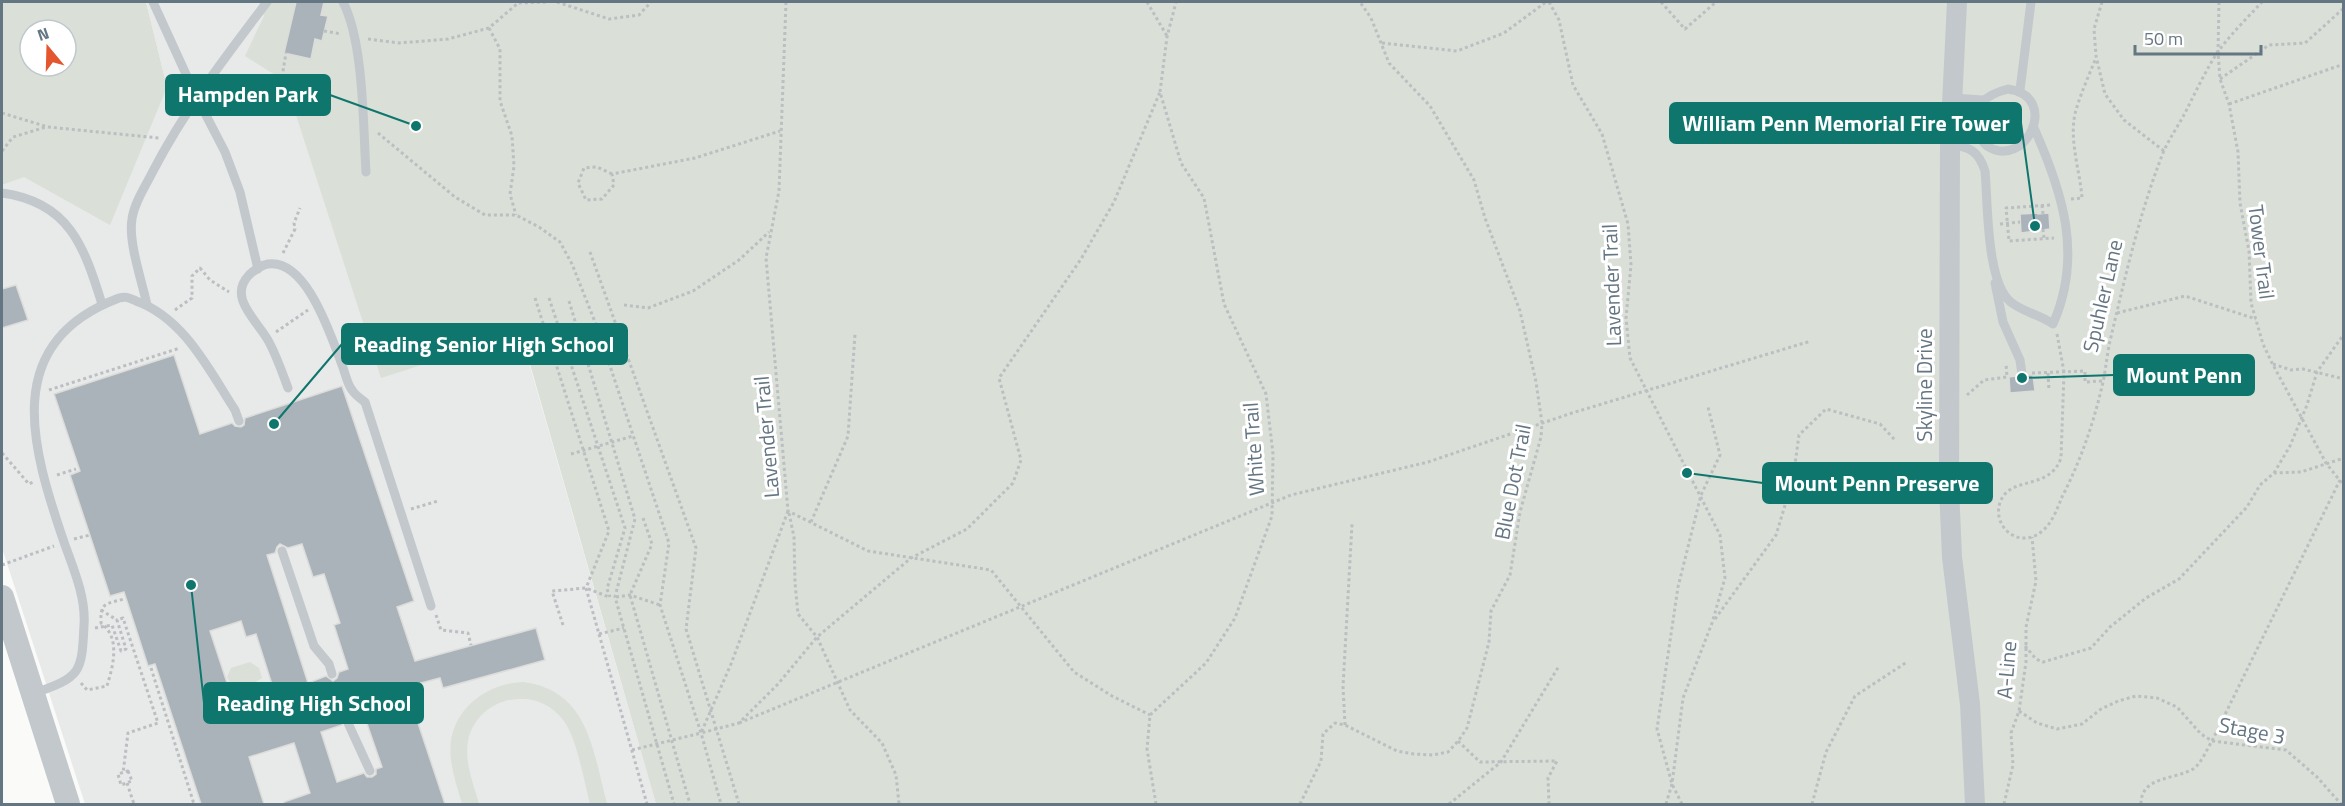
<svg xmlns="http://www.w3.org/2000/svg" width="2345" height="806" font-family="'Titillium Web',sans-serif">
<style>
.built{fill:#e8e9e9}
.green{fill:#dadfd7;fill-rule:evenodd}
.building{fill:#aab3b9;stroke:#dcdcda;stroke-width:1.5;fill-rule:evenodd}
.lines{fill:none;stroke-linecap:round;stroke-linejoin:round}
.path{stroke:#bbbfc2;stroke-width:3;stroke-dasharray:3 3;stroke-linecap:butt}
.service{stroke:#c3c8cc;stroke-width:9}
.minor{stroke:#c3c8cc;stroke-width:20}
.tertiary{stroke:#c3c8cc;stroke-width:24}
.labels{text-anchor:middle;stroke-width:6;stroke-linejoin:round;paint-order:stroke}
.street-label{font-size:21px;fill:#657683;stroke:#fff}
.leader{fill:none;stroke:#0f766e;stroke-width:2}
.callout-dot{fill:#0f766e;stroke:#fff;stroke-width:2}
.callout{fill:#0f766e;stroke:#0f766e;stroke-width:2}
.callout-label{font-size:22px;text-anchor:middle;font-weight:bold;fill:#fff}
</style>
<rect width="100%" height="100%" fill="#fafaf8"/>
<path class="built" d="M 146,2 L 271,2 L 302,92 L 500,262 L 656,804 L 85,804 L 2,548 L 2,185 L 23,177 L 167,87 Z"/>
<g class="green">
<path d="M 2,2 L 146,2 L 167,87 L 110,225 L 24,177 L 2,185 ZM 30,30 L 66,30 L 66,66 L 30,66 Z"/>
<path d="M 259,2 L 2343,2 L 2343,804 L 656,804 L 521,333 L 381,378 L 285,81 L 245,56 L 264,16 Z"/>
<path d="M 250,662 L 259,668 L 262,678 L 243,690 L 233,688 L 227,677 L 231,668 Z"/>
<path d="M 523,682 C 589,690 593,752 607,804 L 590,804 C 584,781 577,739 564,721 C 537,683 477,696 468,741 C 464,762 474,785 479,804 L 462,804 C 458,790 453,775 451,760 C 445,715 482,684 523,682 Z"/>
</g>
<g class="building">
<path d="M 296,2 L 324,2 L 321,15 L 328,16 L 322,41 L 315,39 L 311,59 L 284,53 Z"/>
<path d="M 2038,213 L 2038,214 L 2049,213 L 2050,229 L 2021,233 L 2020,214 Z"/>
<path d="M 16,285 L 28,320 L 2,328 L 2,289 Z"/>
<path d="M 174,355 L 200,434 L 232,423 L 235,426 L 241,427 L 244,425 L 245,418 L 342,386 L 414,601 L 397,607 L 415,661 L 536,628 L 545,660 L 443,688 L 440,678 L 406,687 L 445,804 L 284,804 L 284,802 L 310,793 L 294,743 L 249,757 L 264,804 L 201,804 L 155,664 L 148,666 L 124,592 L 110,596 L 70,475 L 80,471 L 54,394 ZM 302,544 L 313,577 L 324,574 L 340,623 L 334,625 L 348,669 L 339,672 L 337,678 L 333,681 L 326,676 L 308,683 L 267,555 L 275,553 L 277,547 L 280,544 L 288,548 ZM 241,621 L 246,637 L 256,634 L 275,694 L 235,707 L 210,631 ZM 346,717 L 351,717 L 355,721 L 365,718 L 382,767 L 376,769 L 376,774 L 372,777 L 367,777 L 364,773 L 337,782 L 321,732 L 342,725 L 342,720 Z"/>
<path d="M 2028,375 L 2033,375 L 2035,391 L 2010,393 L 2009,377 L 2016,376 L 2022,381 Z"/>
</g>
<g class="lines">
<g class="path">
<path d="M 557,2 L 609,19 L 639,15 L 651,2"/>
<path d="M 786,2 L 779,191 L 766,258 L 788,511 L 868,551 L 991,570 L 1074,672 L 1112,696 L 1150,715"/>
<path d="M 1147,2 L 1167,36"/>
<path d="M 1549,2 L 1559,20 L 1573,85 L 1602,134 L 1628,224 L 1631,265 L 1626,318 L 1630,358 L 1720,535 L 1725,578 L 1712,623 L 1683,698 L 1672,784 L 1666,804"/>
<path d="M 1661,2 L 1685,29 L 1716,2"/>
<path d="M 2102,2 L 2094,29 L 2096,56 L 2105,94 L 2124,120 L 2164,151"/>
<path d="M 2219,2 L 2218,52 L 2220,79 L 2229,104 L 2238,152 L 2240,203 L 2249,251 L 2251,303 L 2263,344 L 2272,363 L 2326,463 L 2344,486"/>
<path d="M 489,28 L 500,49 L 500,101 L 512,136 L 514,166 L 510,194 L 516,215"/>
<path d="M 324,31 L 341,34"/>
<path d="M 368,39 L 399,43 L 448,39 L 489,28 L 518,3 L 547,2"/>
<path d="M 1382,43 L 1457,51 L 1504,33 L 1546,2"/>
<path d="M 2220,79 L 2269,45 L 2305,43 L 2344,8"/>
<path d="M 2229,104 L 2344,64"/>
<path d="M 264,107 L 280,89 L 286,53"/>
<path d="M 2,113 L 48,127 L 159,138"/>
<path d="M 378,133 L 455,197 L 485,215 L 516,215 L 539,227 L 560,242 L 572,264 L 597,327 L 669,543 L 660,605 L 701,733 L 721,804"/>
<path d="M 2,151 L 13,137 L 46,127"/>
<path d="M 612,174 L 597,167 L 584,168 L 578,183 L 586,200 L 602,199 L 614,185 L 612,174 L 695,158 L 780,131"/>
<path d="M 2071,199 L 2082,198 C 2080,170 2068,138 2076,110 C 2081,93 2089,75 2096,58"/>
<path d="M 2042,205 L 2043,214"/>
<path d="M 2050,205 L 2006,208 L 2009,241 L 2054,238"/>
<path d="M 2000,224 L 2020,222"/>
<path d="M 2043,229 L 2044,238"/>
<path d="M 590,252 L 696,548 L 686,629 L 739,804"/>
<path d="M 283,253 L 295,229 L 294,223 L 300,208"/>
<path d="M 535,298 L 609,531 L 586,588 L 647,804"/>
<path d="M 549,298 L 625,528 L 607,589 L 610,597"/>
<path d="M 569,301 L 635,519 L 615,597 L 674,804"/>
<path d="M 624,305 L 648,308 L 693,291 L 739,260 L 769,232"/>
<path d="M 175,310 L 192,298 L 192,276 L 200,268 L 210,280 L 229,292"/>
<path d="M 2117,313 L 2185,296 L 2256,319"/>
<path d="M 276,332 L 308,310"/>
<path d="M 2057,334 L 2064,372 L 2061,458 C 2050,490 2012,476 2001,500 C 1990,525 2018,550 2041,532 C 2052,524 2057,509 2062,497 C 2081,460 2094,422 2103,382 C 2106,368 2107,354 2110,341 C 2125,278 2139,214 2163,153 C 2169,139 2178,126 2185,113 C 2195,93 2205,72 2217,53 C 2230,35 2247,18 2262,2"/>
<path d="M 2273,364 L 2291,370 L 2303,369 L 2344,379"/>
<path d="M 2032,373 L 2085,371 L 2085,382 L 2102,381"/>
<path d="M 2048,373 L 2049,391"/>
<path d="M 49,390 L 180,348"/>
<path d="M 1967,395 L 1984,380 L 2007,377 L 2006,363"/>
<path d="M 2,453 L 29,484 L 33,482"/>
<path d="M 571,454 L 633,436"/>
<path d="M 2274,473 L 2290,446 L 2307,405 L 2317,372 L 2344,334"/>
<path d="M 57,475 L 76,469"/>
<path d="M 411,509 L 438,501"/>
<path d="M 788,511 L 731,664 L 701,733 L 739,723 L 778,684 L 817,637 L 911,558 L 967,529 L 1013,483 L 1021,460 L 999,378 L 1081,259 L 1114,202 L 1160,92"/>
<path d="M 789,513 L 794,537 L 795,583 L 798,614 L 817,637 L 850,710 L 882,743 L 896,775 L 899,804"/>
<path d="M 643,518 L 652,544 L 630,595 L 690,804"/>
<path d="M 811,522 L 848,436 L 855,334"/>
<path d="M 74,539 L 90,535"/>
<path d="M 2,565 L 54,546"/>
<path d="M 616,597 L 630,595 L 660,605"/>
<path d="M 101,610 L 117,620"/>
<path d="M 436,615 L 441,630 L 468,633 L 471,645"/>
<path d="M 1715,619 L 1776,535 L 1793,479 L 1799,435 L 1826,409 L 1880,424 L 1895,440"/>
<path d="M 563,625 L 552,591 L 586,588 L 609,597"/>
<path d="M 95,628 L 112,625 L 121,651 L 126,649 L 117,620 L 123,618 L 158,723 L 128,733 L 123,773"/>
<path d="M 599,634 L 624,628"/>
<path d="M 2025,646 L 2036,659 L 2043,662 L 2091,648 L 2110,627 L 2146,598 L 2179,579 L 2247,507 L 2260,485 L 2274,473 L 2301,472 L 2344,458"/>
<path d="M 151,668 L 194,804"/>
<path d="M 81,683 L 87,690 L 107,686 C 113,666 121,638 101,623 C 100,602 106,604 124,599"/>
<path d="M 2019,711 L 2037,723 L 2057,729 L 2082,724 L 2101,709 L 2118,701 L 2136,696 L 2157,698 L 2177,707 L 2201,734 L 2212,741 L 2286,750 L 2317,777 L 2341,804"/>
<path d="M 739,723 L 1291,495 L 1428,462 L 1572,413 L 1811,341"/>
<path d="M 1345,725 L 1343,687 L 1352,524"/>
<path d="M 1458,741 L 1480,762 L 1557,761 L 1548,778 L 1549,804"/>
<path d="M 632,750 L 701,733"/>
<path d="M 128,771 L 132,781 L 121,785 L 118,774 Z"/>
<path d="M 127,783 L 134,804"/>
<path d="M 1156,804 L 1147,749 L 1150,715 L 1206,663 L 1235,618 L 1272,516 L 1273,454 L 1266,394 L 1224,304 L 1204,198 L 1181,163 L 1160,92 L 1167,37 L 1176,2"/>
<path d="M 1300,804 L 1321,761 L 1323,734 L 1335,723 L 1345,725 L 1397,751 L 1414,754 L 1433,755 L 1448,752 L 1459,740 L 1467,728 L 1489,642 L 1491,611 L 1510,575 L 1520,512 L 1541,437 L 1542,423 L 1536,382 L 1520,311 L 1485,218 L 1474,180 L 1430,106 L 1389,63 L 1371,18 L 1360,2"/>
<path d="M 1449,804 L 1501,762 L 1559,666"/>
<path d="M 1682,804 L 1672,784 L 1657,729 L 1678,587 L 1701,495 L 1720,455 L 1708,407"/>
<path d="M 1812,804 L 1826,752 L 1855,696 L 1907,662"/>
<path d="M 2004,804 L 2013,765 L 2011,733 L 2019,711 L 2026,662 L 2026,627 L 2036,581 L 2032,537"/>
<path d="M 2141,804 C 2141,776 2174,780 2193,769 C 2201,764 2207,749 2212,741 L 2340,480"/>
</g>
<g class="service">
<path d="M 153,2 L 196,96 L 225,152 L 240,192 L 258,269"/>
<path d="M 343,2 C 364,43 363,125 366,172"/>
<path d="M 2008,89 C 2061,96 2026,171 1987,146 C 1982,142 1979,136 1977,130 C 1969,106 1988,94 2008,89 Z"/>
<path d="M 2020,90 L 2031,2"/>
<path d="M 1952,98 L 1983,100"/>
<path d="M 1950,145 C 1970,146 1979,152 1985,171 C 1988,202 1986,285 2012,303 C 2024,312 2040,315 2053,324 C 2083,256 2063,193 2034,128"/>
<path d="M 2,193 C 69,202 84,246 102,304"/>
<path d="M 1995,283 L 2003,322 L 2020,360 L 2022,374"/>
<path d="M 147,305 C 142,281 128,242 132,219 C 134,203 145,187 152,173 C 184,111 225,57 267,2"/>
<path d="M 288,388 C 282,372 277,357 269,342 C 258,321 227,298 249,275 C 253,271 259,267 264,265 C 305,253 331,336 342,365 C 345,372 347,384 352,390 C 355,395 361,399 365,402 L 431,606"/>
<path d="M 282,551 L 314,646 L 329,664 L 332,674"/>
<path d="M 35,693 C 80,677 82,674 84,625 C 86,598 74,570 65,545 C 31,446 0,343 119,298 C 126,296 129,298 136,301 C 184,318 209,370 235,410 L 239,421"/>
<path d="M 348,723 L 370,771"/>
</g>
<path class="minor" d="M 1957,2 L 1950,145 L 1949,487 L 1952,557 L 1970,704 L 1975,804"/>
<path class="tertiary" d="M 2,597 L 68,804"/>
</g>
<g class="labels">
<g class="street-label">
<text transform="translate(2261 252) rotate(83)" y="7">Tower Trail</text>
<text transform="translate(1612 285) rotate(-92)" y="7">Lavender Trail</text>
<text transform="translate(2103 296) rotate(-77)" y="7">Spuhler Lane</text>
<text transform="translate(1925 385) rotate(-90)" y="7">Skyline Drive</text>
<text transform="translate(767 437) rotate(-95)" y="7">Lavender Trail</text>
<text transform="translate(1254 449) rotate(-94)" y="7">White Trail</text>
<text transform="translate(1513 482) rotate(-79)" y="7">Blue Dot Trail</text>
<text transform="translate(2007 670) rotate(-85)" y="7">A-Line</text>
<text transform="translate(2252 731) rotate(11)" y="7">Stage 3</text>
</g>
</g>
<path class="leader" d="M416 126L330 95M2035 226L2021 123M274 424L342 344M2022 378L2114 375M1687 473L1763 483M191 585L204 703"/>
<g class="callout-dot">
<circle cx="416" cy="126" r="6"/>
<circle cx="2035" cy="226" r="6"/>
<circle cx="274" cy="424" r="6"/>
<circle cx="2022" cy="378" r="6"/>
<circle cx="1687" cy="473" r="6"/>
<circle cx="191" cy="585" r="6"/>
</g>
<g class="callout">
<rect x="166" y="75" width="164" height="40" rx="6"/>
<rect x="1670" y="103" width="351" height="40" rx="6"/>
<rect x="342" y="324" width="285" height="40" rx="6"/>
<rect x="2114" y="355" width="140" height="40" rx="6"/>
<rect x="1763" y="463" width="229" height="40" rx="6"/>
<rect x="204" y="683" width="219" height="40" rx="6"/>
</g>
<g class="callout-label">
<text x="248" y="102">Hampden Park</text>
<text x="1846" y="131">William Penn Memorial Fire Tower</text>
<text x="484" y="352">Reading Senior High School</text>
<text x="2184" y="383">Mount Penn</text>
<text x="1877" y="491">Mount Penn Preserve</text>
<text x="314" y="711">Reading High School</text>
</g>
<rect width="2345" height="806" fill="none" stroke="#657683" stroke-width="6"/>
<g transform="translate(48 48) rotate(341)"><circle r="28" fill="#ffffff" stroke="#c1c8cd" stroke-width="1.5"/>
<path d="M0-4.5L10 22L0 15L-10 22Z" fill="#e4572e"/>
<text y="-9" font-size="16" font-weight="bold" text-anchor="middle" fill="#657683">N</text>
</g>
<path d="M2135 45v9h126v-9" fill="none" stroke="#657683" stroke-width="3"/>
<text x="2144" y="45" font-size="18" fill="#657683" stroke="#ffffff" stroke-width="4.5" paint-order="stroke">50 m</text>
</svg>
